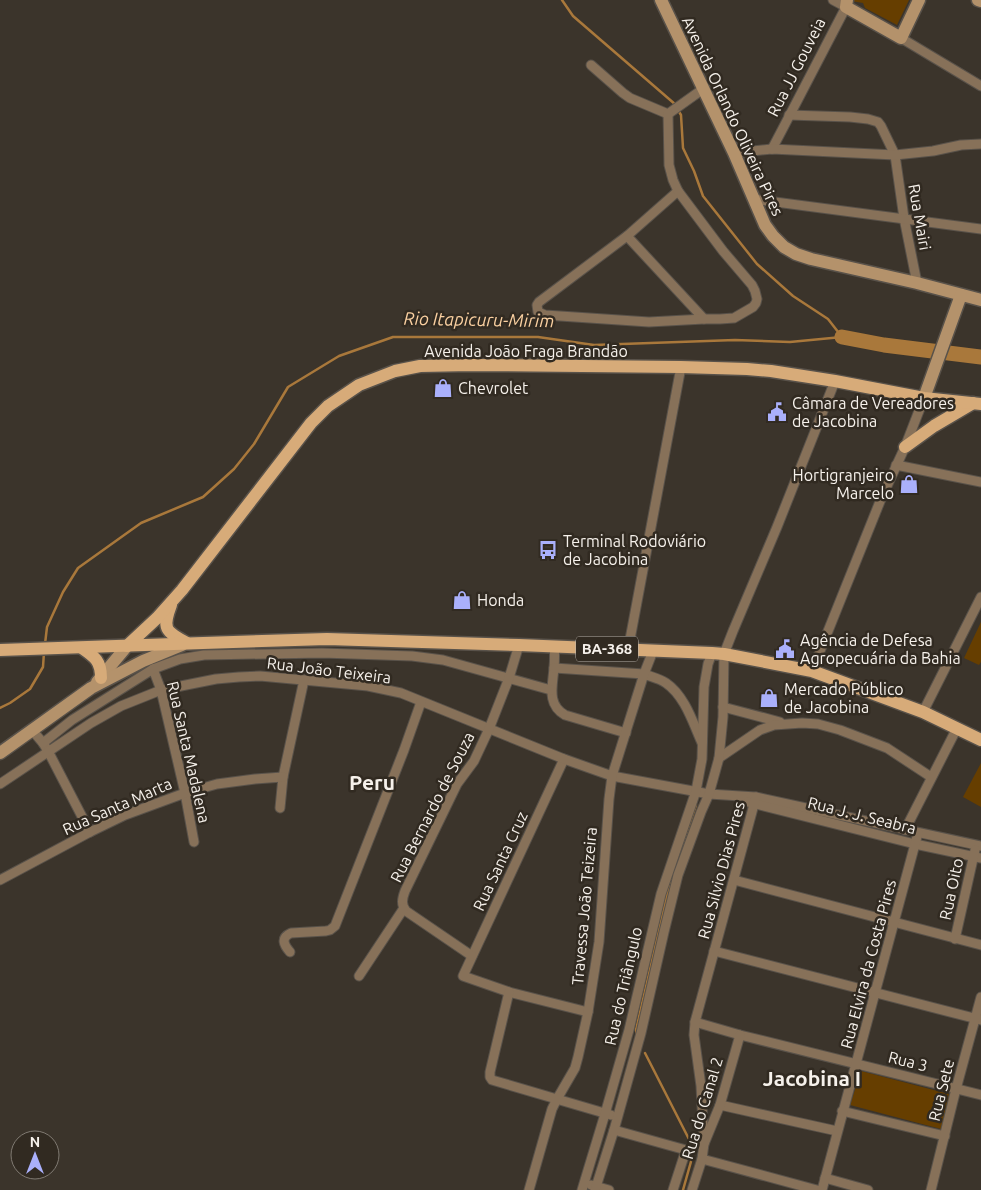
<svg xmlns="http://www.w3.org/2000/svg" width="981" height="1190" font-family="Ubuntu,sans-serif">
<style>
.green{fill:#663e00}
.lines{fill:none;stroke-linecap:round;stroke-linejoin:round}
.stream{stroke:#a9783b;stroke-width:2.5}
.river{stroke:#a9783b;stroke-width:15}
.street-casing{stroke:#59524a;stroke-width:11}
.secondary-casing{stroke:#59524a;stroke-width:15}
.primary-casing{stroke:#59524a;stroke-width:15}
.street{stroke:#877159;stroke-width:9}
.secondary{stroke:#b4926b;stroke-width:12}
.primary{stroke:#d7ab79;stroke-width:12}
.labels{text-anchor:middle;stroke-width:5;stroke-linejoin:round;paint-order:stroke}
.shield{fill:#312a21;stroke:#bbb5ae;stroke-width:1}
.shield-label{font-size:15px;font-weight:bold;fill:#f6f1eb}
.street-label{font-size:16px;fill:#f6f1eb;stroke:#312a21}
.poi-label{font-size:16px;fill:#f6f1eb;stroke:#312a21;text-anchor:start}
.water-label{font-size:18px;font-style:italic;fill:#fad0a1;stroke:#312a21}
.district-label{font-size:21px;font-weight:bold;fill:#f6f1eb;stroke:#312a21}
</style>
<rect width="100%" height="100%" fill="#3b342b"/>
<g class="green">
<path d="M 851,0 L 909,0 L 897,25 L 865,8 L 863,3 L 851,1 Z"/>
<path d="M 981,622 L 981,662 L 979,665 L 964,658 Z"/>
<path d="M 981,763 L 981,807 L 963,797 Z"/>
<path d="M 861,1071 L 949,1094 L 941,1129 L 850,1105 Z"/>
</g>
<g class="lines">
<g class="stream">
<path d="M 562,0 L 573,16 L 676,105"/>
<path d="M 678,110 L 681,115 L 683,148 L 694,171 L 703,196 L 757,264 L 793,296 L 828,319 L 842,337"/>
<path d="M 45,644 L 47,627 L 63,592 L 78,568 L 141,523 L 203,497 L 234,469 L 254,444 L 288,387 L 339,356 L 393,337 L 538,337 L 594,345 L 735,340 L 790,342 L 842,337"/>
<path d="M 0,708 L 10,703 L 30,689 L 43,667 L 44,652"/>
<path d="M 637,1035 L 636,1030 L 670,882 L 696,805"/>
<path d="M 645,1053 L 693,1147 L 692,1158 L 683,1190"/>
</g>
<path class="river" d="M 842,337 L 884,345 L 981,357"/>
<g class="street-casing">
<g id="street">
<path d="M 901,38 L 981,86"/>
<path d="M 591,65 L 623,93 L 630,98 L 668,114"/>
<path d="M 668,114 L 703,89"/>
<path d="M 789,115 L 850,117 L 868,119 L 878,122 L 881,126 L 895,155 L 904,218 L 917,283"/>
<path d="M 772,149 L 782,130 L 846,7 L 833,0"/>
<path d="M 734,153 L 772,149 L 895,155 L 933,151 L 961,145 L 981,144"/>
<path d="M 678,191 L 627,236 L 704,319"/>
<path d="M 753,199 L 981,229"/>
<path d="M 627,236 L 539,302 L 537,305 L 538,312 L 545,315 L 649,322 L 704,319 L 720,319 L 734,318 L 753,307 L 756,303 L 757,299 L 755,291 L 752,285 L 723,251 L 678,191 L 673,180 L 669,165 L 668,114"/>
<path d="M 896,465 L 981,482"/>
<path d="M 555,646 C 554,653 555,660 554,667 C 553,685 546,704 565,715 L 626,733"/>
<path d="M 628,650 L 681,367"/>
<path d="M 554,668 L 644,674 C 651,677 659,678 666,683 C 685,696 693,723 702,743"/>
<path d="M 153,669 L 161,690 L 185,793 L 194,842"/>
<path d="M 812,671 L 881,499 L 905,447 L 924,398"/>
<path d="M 723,707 L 780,722"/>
<path d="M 923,712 L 981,597"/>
<path d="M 32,730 L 43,743 L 48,751 L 90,832"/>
<path d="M 43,743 L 72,720 L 153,669 L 180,659 L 204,655 L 322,653 L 412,656 L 443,660 L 551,690"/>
<path d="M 719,758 L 760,730 L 774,725 L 802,723 L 818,724 L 840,730 L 887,748 L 931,777"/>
<path d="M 564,759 L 463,976 L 509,992 L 588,1012"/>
<path d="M 0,784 L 91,723 L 121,706 L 161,690 L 216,679 L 239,677 L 260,676 L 368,686 L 401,693 L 564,759 L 612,776 L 709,794 L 756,797 L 981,846"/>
<path d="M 748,802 L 915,844 L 981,858"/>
<path d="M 280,808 L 283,777 L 304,680"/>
<path d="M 905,830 L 957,728"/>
<path d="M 0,880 L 90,832 L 125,815 L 185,793 L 217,784 L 255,779 L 283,777"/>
<path d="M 734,880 L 981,945"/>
<path d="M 955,939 L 975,850"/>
<path d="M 714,951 L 981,1020"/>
<path d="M 290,952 C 284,945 280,938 291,933 L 326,931 L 330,930 L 335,926 L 404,750 L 421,702"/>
<path d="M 472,956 L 406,911 C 401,905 402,899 405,891 L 457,784 L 474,761 L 489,729 L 509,678 L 519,645"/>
<path d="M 359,976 L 404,908"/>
<path d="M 509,992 L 490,1072 L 490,1077 L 492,1080 L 611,1115"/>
<path d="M 695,1022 L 740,1035 L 981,1095"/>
<path d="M 720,1105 L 837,1131"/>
<path d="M 842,1111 L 945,1136"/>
<path d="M 614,1130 L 686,1150 L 673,1190"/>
<path d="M 704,1144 L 701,1086 L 694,1035 L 695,1022 L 756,797"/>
<path d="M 702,1159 L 817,1190"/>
<path d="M 825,1178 L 868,1190"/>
<path d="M 591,1185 L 609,1190"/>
<path d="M 529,1190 L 552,1109 L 557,1099 L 575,1068 L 578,1057 L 588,1012 L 599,942 L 609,799 L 612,776 L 644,674 L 653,651"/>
<path d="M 582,1190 L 605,1114 L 629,1030 L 661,894 L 696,791 L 702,759 L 704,687 L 708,664 L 712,653"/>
<path d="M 595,1190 L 614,1130 L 641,1033 L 664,932 L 678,875 L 701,812 L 709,794 L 719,758 L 723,717 L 724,654 L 733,631 L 777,527 L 835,381"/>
<path d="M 692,1190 L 702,1159 L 704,1144 L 720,1105 L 740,1035"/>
<path d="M 822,1190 L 918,833"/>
<path d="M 931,1190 L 956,1089 L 981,997"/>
</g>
</g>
<g class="secondary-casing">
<g id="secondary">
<path d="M 661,0 L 734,153 L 765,225 L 773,236 L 784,247 L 796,254 L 811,259 L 917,283 L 981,300"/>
<path d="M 847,0 L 846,7 L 901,38 L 919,0"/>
<path d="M 978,0 L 981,1"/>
<path d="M 924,398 L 961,295"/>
<path d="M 97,682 L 127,646"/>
<path d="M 0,753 L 91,688 L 143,661 L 182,645"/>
</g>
</g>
<g class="primary-casing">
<g id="primary">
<path d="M 905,447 L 934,426 L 973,403"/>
<path d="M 171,605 C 162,629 165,631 187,643"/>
<path d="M 127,646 L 157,618 L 182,590 L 311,423 L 328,406 L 359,385 L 395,371 L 420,366 L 471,365 L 681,367 L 747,369 L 771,371 L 835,381 L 924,398 L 981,404"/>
<path d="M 82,648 C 95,657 101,661 101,678"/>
<path d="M 0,650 L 203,643 L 327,639 L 519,645 L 712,653 L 724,654 L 812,671 L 923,712 L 981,740"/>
</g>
</g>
<use href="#street" class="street"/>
<use href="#secondary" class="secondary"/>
<use href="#primary" class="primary"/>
</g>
<defs>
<g id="shop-bare" transform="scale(1.5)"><path d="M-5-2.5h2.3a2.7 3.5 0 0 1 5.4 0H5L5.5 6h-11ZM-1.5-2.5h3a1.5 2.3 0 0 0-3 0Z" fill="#aab0fb" stroke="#312a21" stroke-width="2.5" paint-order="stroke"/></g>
<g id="civic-bare" transform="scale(1.5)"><path d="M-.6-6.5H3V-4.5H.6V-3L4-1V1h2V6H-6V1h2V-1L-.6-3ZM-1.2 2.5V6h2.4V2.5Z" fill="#aab0fb" stroke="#312a21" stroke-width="2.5" paint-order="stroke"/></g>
<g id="bus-bare" transform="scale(1.5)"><path d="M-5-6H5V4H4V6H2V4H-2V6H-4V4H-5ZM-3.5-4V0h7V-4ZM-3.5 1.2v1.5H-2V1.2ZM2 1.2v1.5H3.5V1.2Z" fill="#aab0fb" stroke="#312a21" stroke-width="2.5" paint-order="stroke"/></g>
</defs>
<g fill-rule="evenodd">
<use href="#shop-bare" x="443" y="388"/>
<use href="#civic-bare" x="777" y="412"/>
<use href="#shop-bare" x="909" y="484"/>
<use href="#bus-bare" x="548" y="550"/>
<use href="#shop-bare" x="462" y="600"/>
<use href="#civic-bare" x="785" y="649"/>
<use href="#shop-bare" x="769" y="698"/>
</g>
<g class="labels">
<rect class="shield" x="576" y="636.5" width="62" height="25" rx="4"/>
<g class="shield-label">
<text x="607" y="654">BA-368</text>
</g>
<g class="street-label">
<text transform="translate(796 67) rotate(-63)" y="6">Rua JJ Gouveia</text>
<text transform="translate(733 116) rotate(65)" y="6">Avenida Orlando Oliveira Pires</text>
<text transform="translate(920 217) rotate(80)" y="6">Rua Mairi</text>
<text x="526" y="357">Avenida João Fraga Brandão</text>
<text transform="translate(329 670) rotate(7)" y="6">Rua João Teixeira</text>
<text transform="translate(189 752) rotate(77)" y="6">Rua Santa Madalena</text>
<text transform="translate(117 806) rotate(-24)" y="6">Rua Santa Marta</text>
<text transform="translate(432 807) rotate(-63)" y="6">Rua Bernardo de Souza</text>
<text transform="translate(862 815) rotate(14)" y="6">Rua J. J. Seabra</text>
<text transform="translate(500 861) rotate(-65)" y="6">Rua Santa Cruz</text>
<text transform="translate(721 870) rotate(-75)" y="6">Rua Silvio Dias Pires</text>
<text transform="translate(951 889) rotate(-78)" y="6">Rua Oito</text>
<text transform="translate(584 906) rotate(-85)" y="6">Travessa João Teizeira</text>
<text transform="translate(868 964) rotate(-75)" y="6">Rua Elvira da Costa Pires</text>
<text transform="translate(623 986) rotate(-77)" y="6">Rua do Triângulo</text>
<text transform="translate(908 1061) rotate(14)" y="6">Rua 3</text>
<text transform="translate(941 1090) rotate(-76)" y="6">Rua Sete</text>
<text transform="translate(702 1108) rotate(-73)" y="6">Rua do Canal 2</text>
</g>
<g class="poi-label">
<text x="458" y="394">Chevrolet</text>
<text x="792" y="409">Câmara de Vereadores<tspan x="792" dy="18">de Jacobina</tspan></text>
<text x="894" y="481" text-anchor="end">Hortigranjeiro<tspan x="894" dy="18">Marcelo</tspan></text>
<text x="563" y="547">Terminal Rodoviário<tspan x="563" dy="18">de Jacobina</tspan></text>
<text x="477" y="606">Honda</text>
<text x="800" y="646">Agência de Defesa<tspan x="800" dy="18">Agropecuária da Bahia</tspan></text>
<text x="784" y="695">Mercado Público<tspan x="784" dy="18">de Jacobina</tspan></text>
</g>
<g class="water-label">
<text transform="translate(479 320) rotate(1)" y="6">Rio Itapicuru-Mirim</text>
</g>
<g class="district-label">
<text x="372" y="790">Peru</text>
<text x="812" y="1086">Jacobina I</text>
</g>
</g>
<g transform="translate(35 1155)"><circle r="24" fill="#312a21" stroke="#807a72"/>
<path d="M0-4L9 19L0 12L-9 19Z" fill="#aab0fb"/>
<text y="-8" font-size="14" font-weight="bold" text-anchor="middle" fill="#f6f1eb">N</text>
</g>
</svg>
